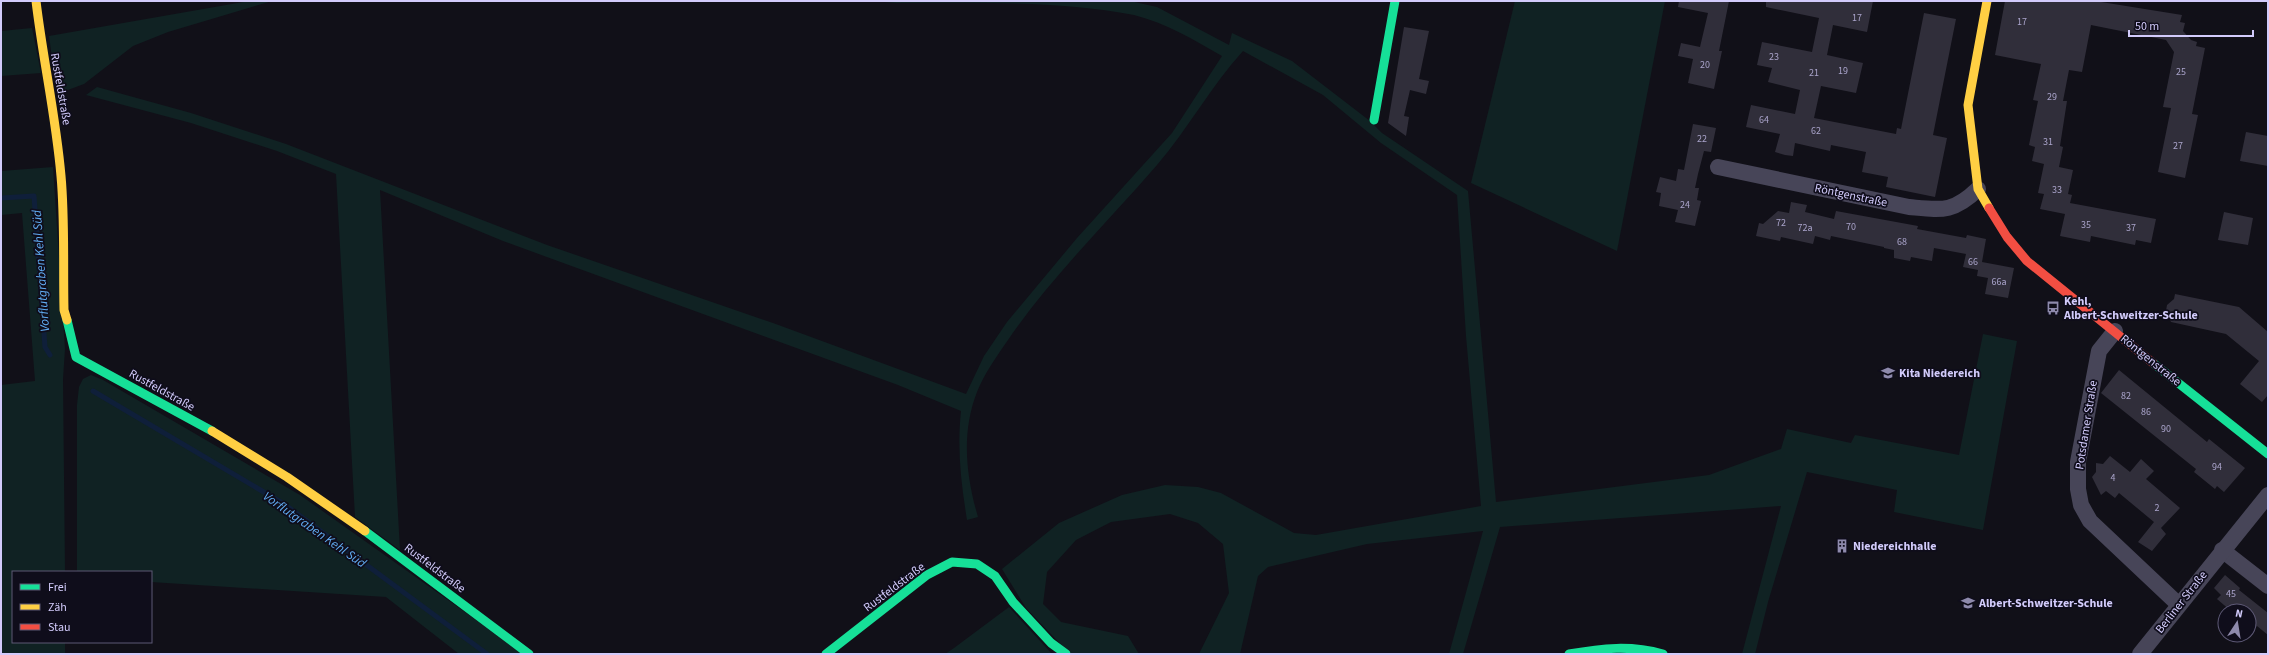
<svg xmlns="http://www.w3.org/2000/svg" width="2269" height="655" font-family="'Source Sans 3',sans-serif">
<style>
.green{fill:#102223}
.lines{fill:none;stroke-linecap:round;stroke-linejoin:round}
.stream{stroke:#0f1f3a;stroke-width:5}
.building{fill:#302e3a}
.street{stroke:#474558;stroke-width:16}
.fast{stroke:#16e098;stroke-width:9}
.slow{stroke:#ffcf43;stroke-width:9}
.jam{stroke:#f24e42;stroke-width:9}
.labels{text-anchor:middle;stroke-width:3.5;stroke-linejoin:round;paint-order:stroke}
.number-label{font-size:10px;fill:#aaa4cb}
.street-label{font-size:12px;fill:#d2cbfb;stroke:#0f0d1b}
.poi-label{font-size:12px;font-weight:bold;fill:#d2cbfb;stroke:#0f0d1b;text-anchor:start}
.water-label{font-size:13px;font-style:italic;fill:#61acf3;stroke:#0f0d1b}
</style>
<rect width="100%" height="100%" fill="#111018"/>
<g class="green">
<path d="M 249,1 L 272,1 L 168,32 L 133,46 L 84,84 L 65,91 L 56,87 L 49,36 Z"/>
<path d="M 872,1 L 1130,1 L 1157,7 L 1229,45 L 1232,33 L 1292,61 L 1370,121 L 1382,133 L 1468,191 L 1496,502 L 1709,475 L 1781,449 L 1787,429 L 1851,443 L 1855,435 L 1959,455 L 1983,334 L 2017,341 L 1983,530 L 1894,512 L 1897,490 L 1807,472 L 1768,602 L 1755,654 L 1742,654 L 1781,506 L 1500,527 L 1463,654 L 1449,654 L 1483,531 L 1367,544 L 1268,567 L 1258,576 L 1240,654 L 1199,654 L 1229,593 L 1223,544 L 1198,523 L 1170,514 L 1111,522 L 1076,540 L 1047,572 L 1043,604 L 1061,622 L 1128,636 L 1139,654 L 1070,654 L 1026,608 L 1002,569 L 1059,523 L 1122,495 L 1165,485 L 1198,487 L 1221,493 L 1294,533 L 1316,535 L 1481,506 L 1466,336 L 1457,195 L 1381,143 L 1323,95 L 1243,51 C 1211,86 1188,129 1157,165 C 1107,223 1051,277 1008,340 C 997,356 984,374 977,392 C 961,433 966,476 978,517 L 967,520 C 961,483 957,449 961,411 L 898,385 L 503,241 L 380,190 L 400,550 L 355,517 L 336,174 L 277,151 L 191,123 L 86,95 L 97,87 L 191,113 L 286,144 L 547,245 L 773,323 L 966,394 L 984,356 L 1007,322 L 1077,238 L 1172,133 L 1222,56 C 1194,40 1166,23 1134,15 C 1058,0 974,3 896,3 Z"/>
<path d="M 1515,1 L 1665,1 L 1617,251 L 1471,183 Z"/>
<path d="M 32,28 L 41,73 L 1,76 L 1,31 Z"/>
<path d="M 53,167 L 65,349 L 63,379 L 65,572 L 13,572 L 13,642 L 65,642 L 65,654 L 1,654 L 1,385 L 35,381 L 22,213 L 1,215 L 1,171 Z"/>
<path d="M 91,375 L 103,380 L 300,495 L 524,654 L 459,654 L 386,597 L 151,582 L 151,572 L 77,572 L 77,405 L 79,387 L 83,379 Z"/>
<path d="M 1009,607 L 1052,654 L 945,654 L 954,648 Z"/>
</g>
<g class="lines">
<g class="stream">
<path d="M 1,198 L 34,196 L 45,347 L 50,355"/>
<path d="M 93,391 L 284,504 L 487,654"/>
</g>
</g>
<g class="building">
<path d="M 1679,1 L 1729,1 L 1719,51 L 1722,51 L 1714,89 L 1688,83 L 1693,59 L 1678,56 L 1681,43 L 1700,47 L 1708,13 L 1678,7 Z"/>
<path d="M 1766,1 L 1873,1 L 1867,32 L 1833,25 L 1827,55 L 1863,63 L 1856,93 L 1821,86 L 1814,118 L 1896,134 L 1897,128 L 1901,129 L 1924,13 L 1956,19 L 1933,135 L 1947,138 L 1935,197 L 1886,187 L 1888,177 L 1862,172 L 1866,152 L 1831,145 L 1830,151 L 1795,143 L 1793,156 L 1785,155 L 1775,152 L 1780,134 L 1746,127 L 1751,105 L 1795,114 L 1800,90 L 1768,82 L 1772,68 L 1757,65 L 1762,42 L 1812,52 L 1819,18 L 1766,7 Z"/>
<path d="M 2005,1 L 2095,1 L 2182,15 L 2180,22 L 2185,23 L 2183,31 L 2191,40 L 2197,42 L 2196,46 L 2205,48 L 2192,114 L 2198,115 L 2185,178 L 2158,172 L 2171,108 L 2163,107 L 2174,52 L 2166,40 L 2091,25 L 2082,72 L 2069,70 L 2063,101 L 2067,101 L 2060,146 L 2063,147 L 2059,167 L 2073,170 L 2068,194 L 2072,195 L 2070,203 L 2156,219 L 2151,243 L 2136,240 L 2135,245 L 2091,236 L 2090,242 L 2060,236 L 2065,214 L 2040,209 L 2044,194 L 2038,193 L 2044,164 L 2032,161 L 2035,147 L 2029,145 L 2038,101 L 2033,100 L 2041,64 L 1995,55 Z"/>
<path d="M 1404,27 L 1429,31 L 1419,79 L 1429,81 L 1426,94 L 1410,90 L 1404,116 L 1409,117 L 1406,136 L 1388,123 Z"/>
<path d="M 1693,124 L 1716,128 L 1711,152 L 1704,151 L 1698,174 L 1695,188 L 1699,188 L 1697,200 L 1701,201 L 1695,226 L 1675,222 L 1678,210 L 1659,206 L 1661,193 L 1656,192 L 1660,177 L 1676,181 L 1678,169 L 1684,170 Z"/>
<path d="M 2246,132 L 2268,136 L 2268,166 L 2240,161 Z"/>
<path d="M 1791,202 L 1807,205 L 1805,212 L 1834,219 L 1836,211 L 1918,226 L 1917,229 L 1966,238 L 1967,235 L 1986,239 L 1982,262 L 2014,268 L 2008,298 L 1985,294 L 1988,278 L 1977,276 L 1978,270 L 1963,267 L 1966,254 L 1934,248 L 1932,261 L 1911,257 L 1910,261 L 1894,258 L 1894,250 L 1884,248 L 1884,247 L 1831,236 L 1830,240 L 1815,236 L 1813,244 L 1781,237 L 1780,241 L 1756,236 L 1759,223 L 1763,224 L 1778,211 L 1789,213 Z"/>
<path d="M 2224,212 L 2253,218 L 2248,245 L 2218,240 Z"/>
<path d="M 2175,294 L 2239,307 L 2268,332 L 2268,395 L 2262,402 L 2240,384 L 2259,361 L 2226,334 L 2171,322 L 2166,311 L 2167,305 L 2174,299 Z"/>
<path d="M 2119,370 L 2207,442 L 2209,439 L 2245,468 L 2224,492 L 2217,486 L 2215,489 L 2194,472 L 2196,469 L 2101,393 Z"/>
<path d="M 2110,456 L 2130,472 L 2141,459 L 2154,471 L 2146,479 L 2180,508 L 2161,528 L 2166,534 L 2152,551 L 2138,542 L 2154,522 L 2119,493 L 2115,498 L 2106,491 L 2101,495 L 2092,477 L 2096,472 L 2096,463 L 2103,464 Z"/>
<path d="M 2225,575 L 2240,588 L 2239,590 L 2268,613 L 2268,635 L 2257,626 L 2253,630 L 2249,626 L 2249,611 L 2231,611 L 2217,599 L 2221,595 L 2214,588 Z"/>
</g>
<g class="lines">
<g class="street">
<path d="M 1718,167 L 1909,207 C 1942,210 1953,213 1978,189"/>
<path d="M 2115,331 L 2099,351 L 2078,462 L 2078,489 L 2081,505 L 2090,521 L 2179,605"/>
<path d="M 2222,550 L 2268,586"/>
<path d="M 2140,654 L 2268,495"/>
</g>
<g class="fast">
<path d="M 1374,120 L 1395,1"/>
<path d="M 67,320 L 76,357 L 212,431"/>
<path d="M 2153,363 L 2268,454"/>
<path d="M 365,531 L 529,654"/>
<path d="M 826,654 L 927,575 L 952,562 L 977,564 L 995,576 L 1013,602 L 1051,643 L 1066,654"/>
<path d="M 1569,654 C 1602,648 1631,645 1663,654"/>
</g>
<g class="slow">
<path d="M 36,1 C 43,60 56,117 61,176 C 65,220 63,266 64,310 L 67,320"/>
<path d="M 1987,1 L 1968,105 L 1978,189 L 1989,208"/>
<path d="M 212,431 L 287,477 L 365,531"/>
</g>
<path class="jam" d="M 1989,208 L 2007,237 L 2027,261 L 2153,363"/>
</g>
<defs>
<g id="bus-bare" transform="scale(1.08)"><path d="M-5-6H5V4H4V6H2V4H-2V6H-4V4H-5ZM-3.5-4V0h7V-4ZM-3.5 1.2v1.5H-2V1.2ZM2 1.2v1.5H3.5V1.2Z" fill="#8e8aac" stroke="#0f0d1b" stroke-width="2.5" paint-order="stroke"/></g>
<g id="school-bare" transform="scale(1.08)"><path d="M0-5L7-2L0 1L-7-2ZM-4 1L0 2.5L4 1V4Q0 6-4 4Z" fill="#8e8aac" stroke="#0f0d1b" stroke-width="2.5" paint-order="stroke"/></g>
<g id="building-bare" transform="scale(1.08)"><path d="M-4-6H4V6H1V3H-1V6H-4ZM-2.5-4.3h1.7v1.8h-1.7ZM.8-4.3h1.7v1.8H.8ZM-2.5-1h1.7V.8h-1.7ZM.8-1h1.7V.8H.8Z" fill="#8e8aac" stroke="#0f0d1b" stroke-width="2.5" paint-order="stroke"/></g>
</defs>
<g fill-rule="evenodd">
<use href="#bus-bare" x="2053" y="308"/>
<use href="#school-bare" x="1888" y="373"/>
<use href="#building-bare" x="1842" y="546"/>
<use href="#school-bare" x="1968" y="603"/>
</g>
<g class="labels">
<g class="number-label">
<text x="1857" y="21">17</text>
<text x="2022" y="25">17</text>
<text x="1774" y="60">23</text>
<text x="1705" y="68">20</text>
<text x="1843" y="74">19</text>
<text x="2181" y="75">25</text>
<text x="1814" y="76">21</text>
<text x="2052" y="100">29</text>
<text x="1764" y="123">64</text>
<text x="1816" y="134">62</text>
<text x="1702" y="142">22</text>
<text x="2048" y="145">31</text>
<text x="2178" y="149">27</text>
<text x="2057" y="193">33</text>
<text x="1685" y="208">24</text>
<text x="1781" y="226">72</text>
<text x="2086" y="228">35</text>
<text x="1851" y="230">70</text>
<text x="1805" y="231">72a</text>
<text x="2131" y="231">37</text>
<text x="1902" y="245">68</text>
<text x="1973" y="265">66</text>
<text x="1999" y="285">66a</text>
<text x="2126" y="399">82</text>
<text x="2146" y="415">86</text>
<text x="2166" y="432">90</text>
<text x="2217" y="470">94</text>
<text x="2113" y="481">4</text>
<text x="2157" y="511">2</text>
<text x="2231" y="597">45</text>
</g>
<g class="street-label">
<text transform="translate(61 89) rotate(80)" y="4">Rustfeldstraße</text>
<text transform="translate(1851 195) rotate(12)" y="4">Röntgenstraße</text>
<text transform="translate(2151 360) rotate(39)" y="4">Röntgenstraße</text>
<text transform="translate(162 390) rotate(29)" y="4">Rustfeldstraße</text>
<text transform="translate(2086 425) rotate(-81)" y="4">Potsdamer Straße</text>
<text transform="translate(435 568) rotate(37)" y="4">Rustfeldstraße</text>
<text transform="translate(894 587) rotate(-37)" y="4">Rustfeldstraße</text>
<text transform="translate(2181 602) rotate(-52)" y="4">Berliner Straße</text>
</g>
<g class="poi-label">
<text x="2064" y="305">Kehl,<tspan x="2064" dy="14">Albert-Schweitzer-Schule</tspan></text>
<text x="1899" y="377">Kita Niedereich</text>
<text x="1853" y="550">Niedereichhalle</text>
<text x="1979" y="607">Albert-Schweitzer-Schule</text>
</g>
<g class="water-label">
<text transform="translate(40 271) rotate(-94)" y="5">Vorflutgraben Kehl Süd</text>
<text transform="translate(315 529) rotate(35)" y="5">Vorflutgraben Kehl Süd</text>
</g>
</g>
<rect width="2269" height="655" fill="none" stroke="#d2cbfb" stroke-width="4"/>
<rect x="12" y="571" width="140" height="72" fill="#0f0d1b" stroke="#5d5975"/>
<rect x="20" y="584" width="20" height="6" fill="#16e098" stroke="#5d5975"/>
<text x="48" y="591" font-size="12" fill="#d2cbfb">Frei</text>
<rect x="20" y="604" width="20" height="6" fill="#ffcf43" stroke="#5d5975"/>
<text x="48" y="611" font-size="12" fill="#d2cbfb">Zäh</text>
<rect x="20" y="624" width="20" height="6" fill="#f24e42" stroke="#5d5975"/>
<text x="48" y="631" font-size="12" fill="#d2cbfb">Stau</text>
<g transform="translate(2237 623) rotate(12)"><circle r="19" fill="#0f0d1b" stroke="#5d5975"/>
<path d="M0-3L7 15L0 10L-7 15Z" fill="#8e8aac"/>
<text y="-6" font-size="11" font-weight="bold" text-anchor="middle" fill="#d2cbfb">N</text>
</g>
<path d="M2129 30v6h124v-6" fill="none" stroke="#d2cbfb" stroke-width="2"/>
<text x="2135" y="30" font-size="12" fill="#d2cbfb" stroke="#0f0d1b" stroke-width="3" paint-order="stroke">50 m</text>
</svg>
